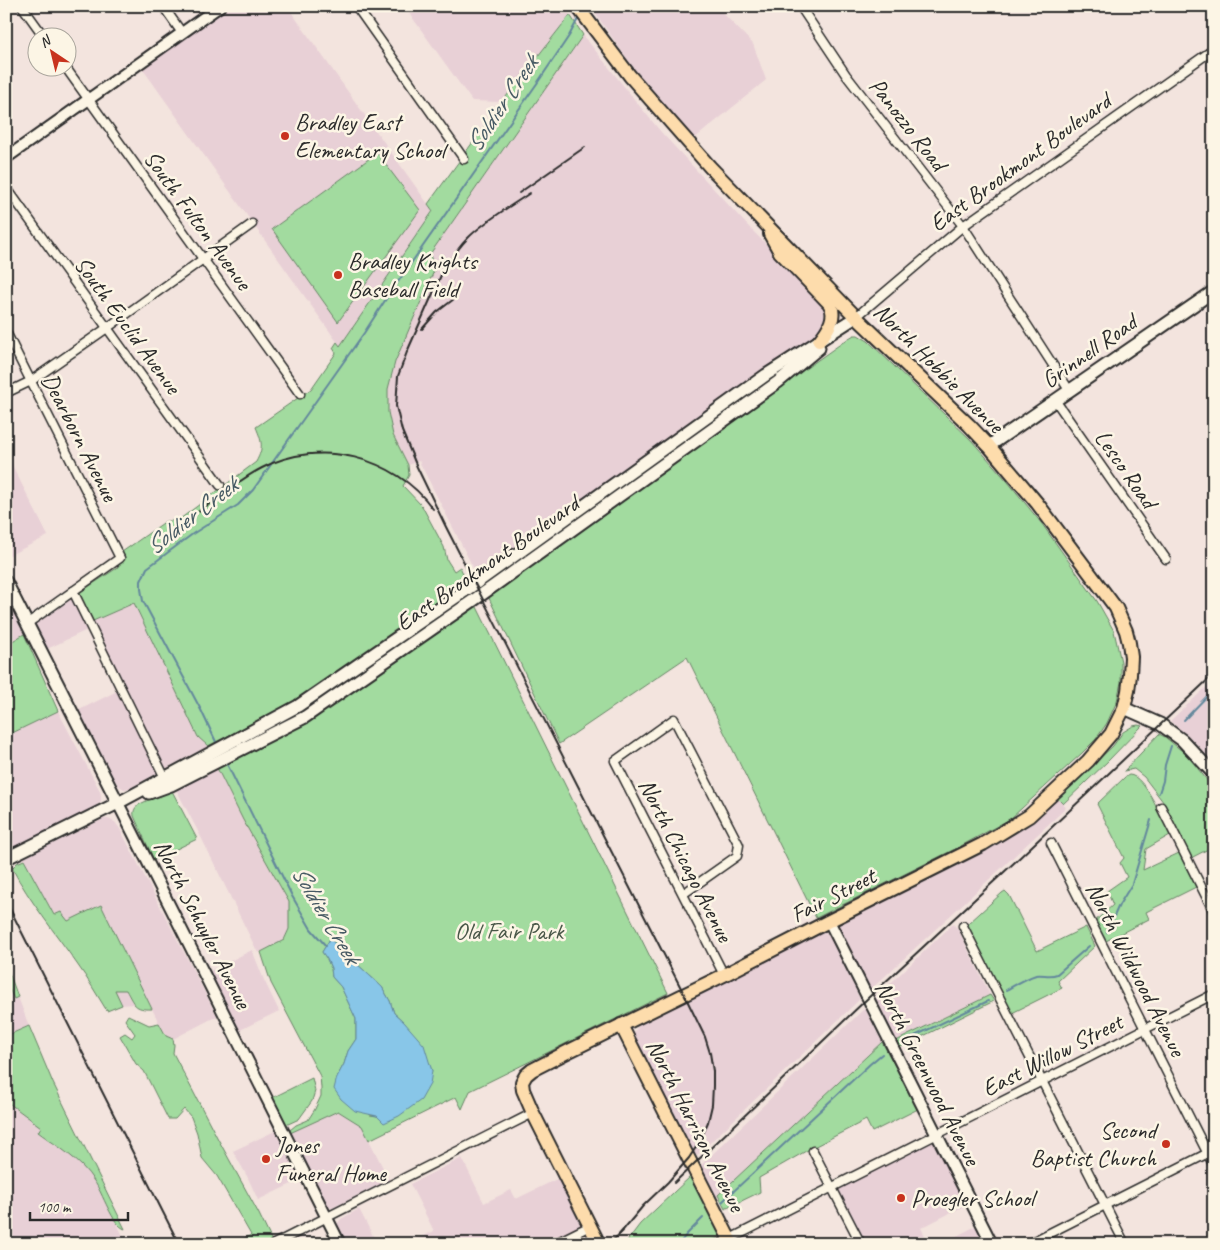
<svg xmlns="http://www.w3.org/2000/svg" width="1220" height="1250" font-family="Caveat,sans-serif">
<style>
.built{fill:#e8d0d6}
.green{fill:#a2db9f;stroke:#668365;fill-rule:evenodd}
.water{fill:#88c6e8;stroke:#63889c}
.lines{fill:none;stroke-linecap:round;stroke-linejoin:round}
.stream{stroke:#63889c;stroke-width:2}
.minor-casing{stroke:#2b2b2b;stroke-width:11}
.tertiary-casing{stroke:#2b2b2b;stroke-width:14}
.secondary-casing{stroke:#2b2b2b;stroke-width:15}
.primary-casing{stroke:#2b2b2b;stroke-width:16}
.minor{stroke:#fcf5e5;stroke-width:8}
.tertiary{stroke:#fcf5e5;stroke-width:10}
.secondary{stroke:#fcf5e5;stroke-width:11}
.primary{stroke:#fddcac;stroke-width:12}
.rail{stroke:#2b2b2b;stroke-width:2}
.poi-dot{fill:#c8321e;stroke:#fcf5e5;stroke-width:2}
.labels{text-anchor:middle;stroke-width:5;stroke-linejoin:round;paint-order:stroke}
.poi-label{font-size:24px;fill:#2b2b2b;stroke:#fcf5e5;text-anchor:start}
.street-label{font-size:24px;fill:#2b2b2b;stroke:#fcf5e5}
.park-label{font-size:24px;fill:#495748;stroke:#fcf5e5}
.water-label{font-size:25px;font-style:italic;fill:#475a64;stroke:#fcf5e5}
</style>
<rect width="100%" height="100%" fill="#f3e4de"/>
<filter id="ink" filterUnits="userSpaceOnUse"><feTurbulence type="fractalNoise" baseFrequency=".02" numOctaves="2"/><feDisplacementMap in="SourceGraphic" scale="10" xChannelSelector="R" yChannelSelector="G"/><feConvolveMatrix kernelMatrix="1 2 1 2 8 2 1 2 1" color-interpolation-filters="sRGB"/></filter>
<g filter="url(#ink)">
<g class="built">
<path d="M 228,6 L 287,6 L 433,211 L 340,346 L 142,68 Z"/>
<path d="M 404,6 L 564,6 L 570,15 L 502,102 L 472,101 Z"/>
<path d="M 590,6 L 716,6 L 753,44 L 766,80 L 694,139 L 635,70 Z"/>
<path d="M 583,35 L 638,104 L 661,132 L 747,225 L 825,304 L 828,316 L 821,331 L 765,369 L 477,575 L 419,461 L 408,465 L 393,435 L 388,412 L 388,389 L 395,362 L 430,254 Z"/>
<path d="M 6,453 L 48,536 L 6,557 Z"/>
<path d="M 73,598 L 89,629 L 45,650 L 36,629 L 36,624 Z"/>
<path d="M 6,599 L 24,634 L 6,645 Z"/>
<path d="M 134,603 L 198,737 L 208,746 L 130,788 L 124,789 L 118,785 L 114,779 L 79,710 L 125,687 L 93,621 Z"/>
<path d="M 1214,680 L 1214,765 L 1204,752 L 1191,738 L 1170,721 Z"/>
<path d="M 58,711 L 100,791 L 101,796 L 101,801 L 95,808 L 12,852 L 6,841 L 6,736 Z"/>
<path d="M 217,768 L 243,820 L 289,902 L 289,929 L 284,940 L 258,953 L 201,837 L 177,791 L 176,788 Z"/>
<path d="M 1057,798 L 1066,808 L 869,991 L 838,927 L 841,922 L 1004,838 L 1026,824 Z"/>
<path d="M 103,819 L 108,819 L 115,822 L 120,829 L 217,1016 L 173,1039 L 166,1037 L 101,906 L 68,921 L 54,915 L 23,858 Z"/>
<path d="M 953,924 L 958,929 L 990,995 L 896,1041 L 874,999 Z"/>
<path d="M 824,931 L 829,935 L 860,999 L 693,1159 L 634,1040 L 634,1034 L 636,1029 L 646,1018 L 820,932 Z"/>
<path d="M 252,950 L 264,980 L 279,1011 L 238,1031 L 208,972 Z"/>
<path d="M 6,983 L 14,999 L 18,997 L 29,1026 L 6,1036 Z"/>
<path d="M 114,990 L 126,990 L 133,1004 L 122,1005 Z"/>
<path d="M 865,1008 L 882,1042 L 714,1200 L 698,1168 Z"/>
<path d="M 6,1101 L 42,1127 L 38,1132 L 71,1155 L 88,1172 L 99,1188 L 127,1244 L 7,1244 Z"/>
<path d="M 338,1111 L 362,1126 L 389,1180 L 332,1208 L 327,1206 L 325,1202 L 290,1133 Z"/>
<path d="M 275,1131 L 300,1180 L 258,1200 L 248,1178 L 233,1151 Z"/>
<path d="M 932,1140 L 933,1141 L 966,1205 L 921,1228 L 929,1244 L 865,1244 L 837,1189 Z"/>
<path d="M 462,1158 L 484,1203 L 511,1190 L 516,1199 L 561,1177 L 583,1223 L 582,1225 L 543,1244 L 408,1244 L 434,1231 L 410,1184 Z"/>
<path d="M 359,1209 L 374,1238 L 364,1244 L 345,1244 L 336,1226 L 337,1224 L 341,1219 Z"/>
<path d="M 976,1226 L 981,1236 L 967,1244 L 941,1244 Z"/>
<path d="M 585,1232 L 588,1232 L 591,1238 L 586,1244 L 563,1244 Z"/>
</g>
<g class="green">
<path d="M 570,15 L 583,35 L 430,254 L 434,271 L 395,362 L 388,389 L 388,412 L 393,435 L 408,465 L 409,475 L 403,486 L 422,506 L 444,547 L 447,560 L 454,571 L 460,567 L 467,582 L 317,687 L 292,703 L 208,746 L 198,737 L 134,603 L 93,621 L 79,593 L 117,568 L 124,558 L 122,552 L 166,521 L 171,521 L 180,519 L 256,462 C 264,447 262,442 256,427 L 311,389 L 336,353 L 333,348 L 337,342 L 340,346 L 433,211 L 428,204 L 502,102 Z"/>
<path d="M 377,153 L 420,210 L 338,322 L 272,229 Z"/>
<path d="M 854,335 L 858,335 L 868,341 L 971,440 L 1008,482 L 1042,524 L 1097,601 L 1114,631 L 1121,662 L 1121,682 L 1117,701 L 1107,723 L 1096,739 L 1081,754 L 1010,819 L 959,847 L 816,918 L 687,657 L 559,744 L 487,594 L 849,338 Z"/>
<path d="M 475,603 L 668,993 L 470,1091 L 462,1109 L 456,1097 L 369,1140 L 362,1126 L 338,1111 L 290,1133 L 290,1130 L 296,1125 L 308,1120 L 315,1109 L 321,1096 L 321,1088 L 320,1076 L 271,983 L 261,952 L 284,940 L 289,929 L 289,902 L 243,820 L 217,768 L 304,722 ZM 330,939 L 382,987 L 390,1001 L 394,1013 L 404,1022 L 427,1058 L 432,1071 L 377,1116 L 370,1115 L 337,1077 L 344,1064 L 348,1051 L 356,1039 L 356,1019 L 341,987 L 332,977 L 331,968 L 327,959 L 322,952 Z"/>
<path d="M 24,634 L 58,711 L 6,736 L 6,645 Z"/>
<path d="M 1138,725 L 1142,726 L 1108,761 L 1063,804 L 1057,798 L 1113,746 L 1123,732 L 1133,726 Z"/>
<path d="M 1159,734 L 1165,737 L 1187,755 L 1214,789 L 1214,846 L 1191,858 L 1164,803 L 1144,777 L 1134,769 L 1124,771 Z"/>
<path d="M 1129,775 C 1145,775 1163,821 1170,835 L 1146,849 L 1143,870 L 1179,853 L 1196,887 L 1146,912 L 1149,919 L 1104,942 L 1094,922 L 1113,905 L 1107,891 L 1127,877 L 1120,863 L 1124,858 L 1097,804 L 1125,777 Z"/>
<path d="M 171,789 L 197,839 L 154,860 L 134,816 C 133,811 135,807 140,804 Z"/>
<path d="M 24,860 L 54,915 L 61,912 L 68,921 L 101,905 L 152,1009 C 134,1010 134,1004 126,990 L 115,990 L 122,1005 L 107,1011 C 97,995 88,979 77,964 C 55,932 30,902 12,868 L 17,863 Z"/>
<path d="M 1005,891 L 1009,895 L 1037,951 L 1086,927 L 1095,946 L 1058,981 L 1062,988 L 1010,1014 L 967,928 L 969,923 L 1002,893 Z"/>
<path d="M 6,964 L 18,997 L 14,999 L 6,983 Z"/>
<path d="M 990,995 L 994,1001 L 899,1048 L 896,1041 Z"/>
<path d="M 128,1015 L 149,1025 L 159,1023 L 166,1036 L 173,1039 L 174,1045 L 173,1053 L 218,1139 L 259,1214 L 272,1241 L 266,1244 L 234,1244 L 251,1235 L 217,1176 L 202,1158 L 197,1133 L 191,1117 L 184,1109 L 175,1119 L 168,1119 L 144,1071 L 136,1064 L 120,1036 L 125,1033 L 132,1038 L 135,1034 L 125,1020 Z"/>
<path d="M 29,1026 L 53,1083 L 125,1229 C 112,1225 103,1193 94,1181 C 80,1159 58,1147 38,1132 L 41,1127 L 6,1101 L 6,1036 Z"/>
<path d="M 882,1042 L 918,1109 L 872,1132 L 866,1120 L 806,1151 L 759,1178 L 760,1192 L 725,1209 L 718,1195 Z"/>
<path d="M 312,1078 L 315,1091 L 312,1101 L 299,1119 L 286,1125 L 272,1098 Z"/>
<path d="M 690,1177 L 719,1232 L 720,1235 L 719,1237 L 706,1244 L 625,1244 L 640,1224 Z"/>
</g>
<path class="water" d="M 330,939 L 382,987 L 390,1001 L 394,1013 L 404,1022 L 424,1045 L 432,1071 L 430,1084 L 421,1100 L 399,1116 L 384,1123 L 377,1116 L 355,1111 L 341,1099 L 334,1089 L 337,1077 L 344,1064 L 348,1051 L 356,1039 L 356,1019 L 341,987 L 332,977 L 331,968 L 327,959 L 322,952 Z"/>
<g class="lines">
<g class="stream">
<path d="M 1184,720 L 1214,689"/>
<path d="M 217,744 L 201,710 L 143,601 L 141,589 L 141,581 L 147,568 L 194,533 L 238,505 L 253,490 L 364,333 L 386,299 L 538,82 L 569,36 L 579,17"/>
<path d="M 226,762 L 292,896 L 311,929 L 326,946"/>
<path d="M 1159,793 L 1163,781 L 1165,765 L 1171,746"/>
<path d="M 1107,932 L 1119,905 L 1132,884 L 1151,820"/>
<path d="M 1006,990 C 1015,985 1026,978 1036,975 C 1044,974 1050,977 1057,974 L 1089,946"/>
<path d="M 902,1042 L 988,1001"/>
<path d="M 722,1202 L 870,1064 L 882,1054"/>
<path d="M 679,1244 L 686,1235 L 703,1218"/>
</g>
<g class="minor-casing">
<g id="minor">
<path d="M 22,6 L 45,38"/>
<path d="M 163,6 L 182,33"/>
<path d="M 356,6 L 464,159"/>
<path d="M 800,6 L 846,75 L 963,226 L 1069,390"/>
<path d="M 66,68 L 300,394"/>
<path d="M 6,187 L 220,485"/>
<path d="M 856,317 L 963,226 L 1214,49"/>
<path d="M 6,332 L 120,558 L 28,623"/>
<path d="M 6,393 L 31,381 L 107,328 L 252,224"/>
<path d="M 1055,400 L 1166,559"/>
<path d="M 73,591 L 165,778"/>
<path d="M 1161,807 L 1214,912"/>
<path d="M 1051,843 L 1214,1166"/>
<path d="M 683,894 L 737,856 L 739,845 L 674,719 L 615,761 L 724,975"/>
<path d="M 963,926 L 1125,1244"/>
<path d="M 813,1151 L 861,1244"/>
<path d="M 274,1244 L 533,1113"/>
<path d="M 554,1244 L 590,1226"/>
<path d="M 720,1244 L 1214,994"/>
<path d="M 1028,1244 L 1214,1150"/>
</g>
</g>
<g class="tertiary-casing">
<g id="tertiary">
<path d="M 6,158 L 220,6"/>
<path d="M 118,803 L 340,1244"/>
<path d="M 829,921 L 992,1244"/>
</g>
</g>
<g class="secondary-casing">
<g id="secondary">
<path d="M 989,446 L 1214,291"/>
<path d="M 6,582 L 118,803"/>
<path d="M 1124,708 L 1160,724 L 1182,740 L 1214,774"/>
<path d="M 149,793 L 171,785 L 305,717 L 481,595 L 778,382 L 819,348"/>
<path d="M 7,858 L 118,803 L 298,706 L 475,584 L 766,375 L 856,317"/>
</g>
</g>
<g class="primary-casing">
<g id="primary">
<path d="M 577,6 L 630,76 L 710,167 L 856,317 L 969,425 L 989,446 L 1037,503 L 1116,608 L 1126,631 L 1129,643 L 1131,657 L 1130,675 L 1128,691 L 1124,708 L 1111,734 L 1088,761 L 1029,816 L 983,844 L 829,921 L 724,975 L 569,1051 L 532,1070 L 526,1075 L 522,1082 L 523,1090 L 533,1113 L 599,1244"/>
<path d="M 770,234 L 780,252 L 829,303 C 838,316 828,330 819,341"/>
<path d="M 621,1025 L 732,1244"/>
</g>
</g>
<use href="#minor" class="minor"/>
<use href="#tertiary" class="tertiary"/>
<use href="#secondary" class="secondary"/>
<use href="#primary" class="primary"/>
<g class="rail">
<path d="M 519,193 L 585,147"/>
<path d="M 530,193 C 511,206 483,222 467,239 C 457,249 450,261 442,273 L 407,352 L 398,376 L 396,406 L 402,431 L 417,467 L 446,527 L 684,994 L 705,1037 L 710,1053 L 713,1071 L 713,1086 L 712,1105 L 708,1122 L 700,1141 L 689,1158 L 668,1182 L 643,1206 L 618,1236"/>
<path d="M 422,329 L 437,312 L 454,299"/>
<path d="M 199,511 C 220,497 240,479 262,468 C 319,438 395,456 433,509"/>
<path d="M 6,901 L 179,1244"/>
<path d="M 674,1183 L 868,998 L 1016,861 L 1214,674"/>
<path d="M 609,1244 L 623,1231"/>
</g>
</g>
</g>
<g class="poi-dot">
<circle cx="285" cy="136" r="5"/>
<circle cx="338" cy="275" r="5"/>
<circle cx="1166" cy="1144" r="5"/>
<circle cx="266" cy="1159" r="5"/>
<circle cx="901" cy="1198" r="5"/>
</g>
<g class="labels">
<g class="poi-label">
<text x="295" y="130">Bradley East<tspan x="295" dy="28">Elementary School</tspan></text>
<text x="348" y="269">Bradley Knights<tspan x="348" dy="28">Baseball Field</tspan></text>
<text x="1156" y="1138" text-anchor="end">Second<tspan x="1156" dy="28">Baptist Church</tspan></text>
<text x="276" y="1153">Jones<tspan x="276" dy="28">Funeral Home</tspan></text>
<text x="911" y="1206">Proegler School</text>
</g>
<g class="street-label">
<text transform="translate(908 124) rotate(52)" y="8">Panozzo Road</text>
<text transform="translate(1020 162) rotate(-36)" y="8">East Brookmont Boulevard</text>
<text transform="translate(198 220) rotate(54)" y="8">South Fulton Avenue</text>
<text transform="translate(128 325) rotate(54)" y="8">South Euclid Avenue</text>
<text transform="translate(1089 351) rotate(-35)" y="8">Grinnell Road</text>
<text transform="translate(939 368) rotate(45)" y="8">North Hobbie Avenue</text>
<text transform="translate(80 437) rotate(63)" y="8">Dearborn Avenue</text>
<text transform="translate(1126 469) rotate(55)" y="8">Lesco Road</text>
<text transform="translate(487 563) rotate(-35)" y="8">East Brookmont Boulevard</text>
<text transform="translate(686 860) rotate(63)" y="8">North Chicago Avenue</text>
<text transform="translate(833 895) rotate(-27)" y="8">Fair Street</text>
<text transform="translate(203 924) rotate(63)" y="8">North Schuyler Avenue</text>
<text transform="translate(1136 969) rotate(63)" y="8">North Wildwood Avenue</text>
<text transform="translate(1052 1055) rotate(-27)" y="8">East Willow Street</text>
<text transform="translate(928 1073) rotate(63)" y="8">North Greenwood Avenue</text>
<text transform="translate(696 1125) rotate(63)" y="8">North Harrison Avenue</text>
</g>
<g class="park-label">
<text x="509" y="939">Old Fair Park</text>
</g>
<g class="water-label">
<text transform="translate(501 103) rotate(-56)" y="9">Soldier Creek</text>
<text transform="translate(191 515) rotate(-38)" y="9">Soldier Creek</text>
<text transform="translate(327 914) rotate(59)" y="9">Soldier Creek</text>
</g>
</g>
<rect width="1220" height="1250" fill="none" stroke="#fcf5e5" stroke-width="25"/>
<rect x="12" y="12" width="1195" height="1225" fill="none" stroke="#2b2b2b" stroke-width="2" filter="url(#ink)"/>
<g transform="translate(52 52) rotate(325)"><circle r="24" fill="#fcf5e5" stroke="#a8a49b"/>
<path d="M0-4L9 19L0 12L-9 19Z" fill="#c8321e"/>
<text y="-8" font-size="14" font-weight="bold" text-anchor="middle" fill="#2b2b2b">N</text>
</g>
<path d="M30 1212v8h98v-8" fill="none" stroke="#2b2b2b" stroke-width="2.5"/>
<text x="38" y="1212" font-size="15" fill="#2b2b2b" stroke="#fcf5e5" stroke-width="4" paint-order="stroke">100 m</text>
</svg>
